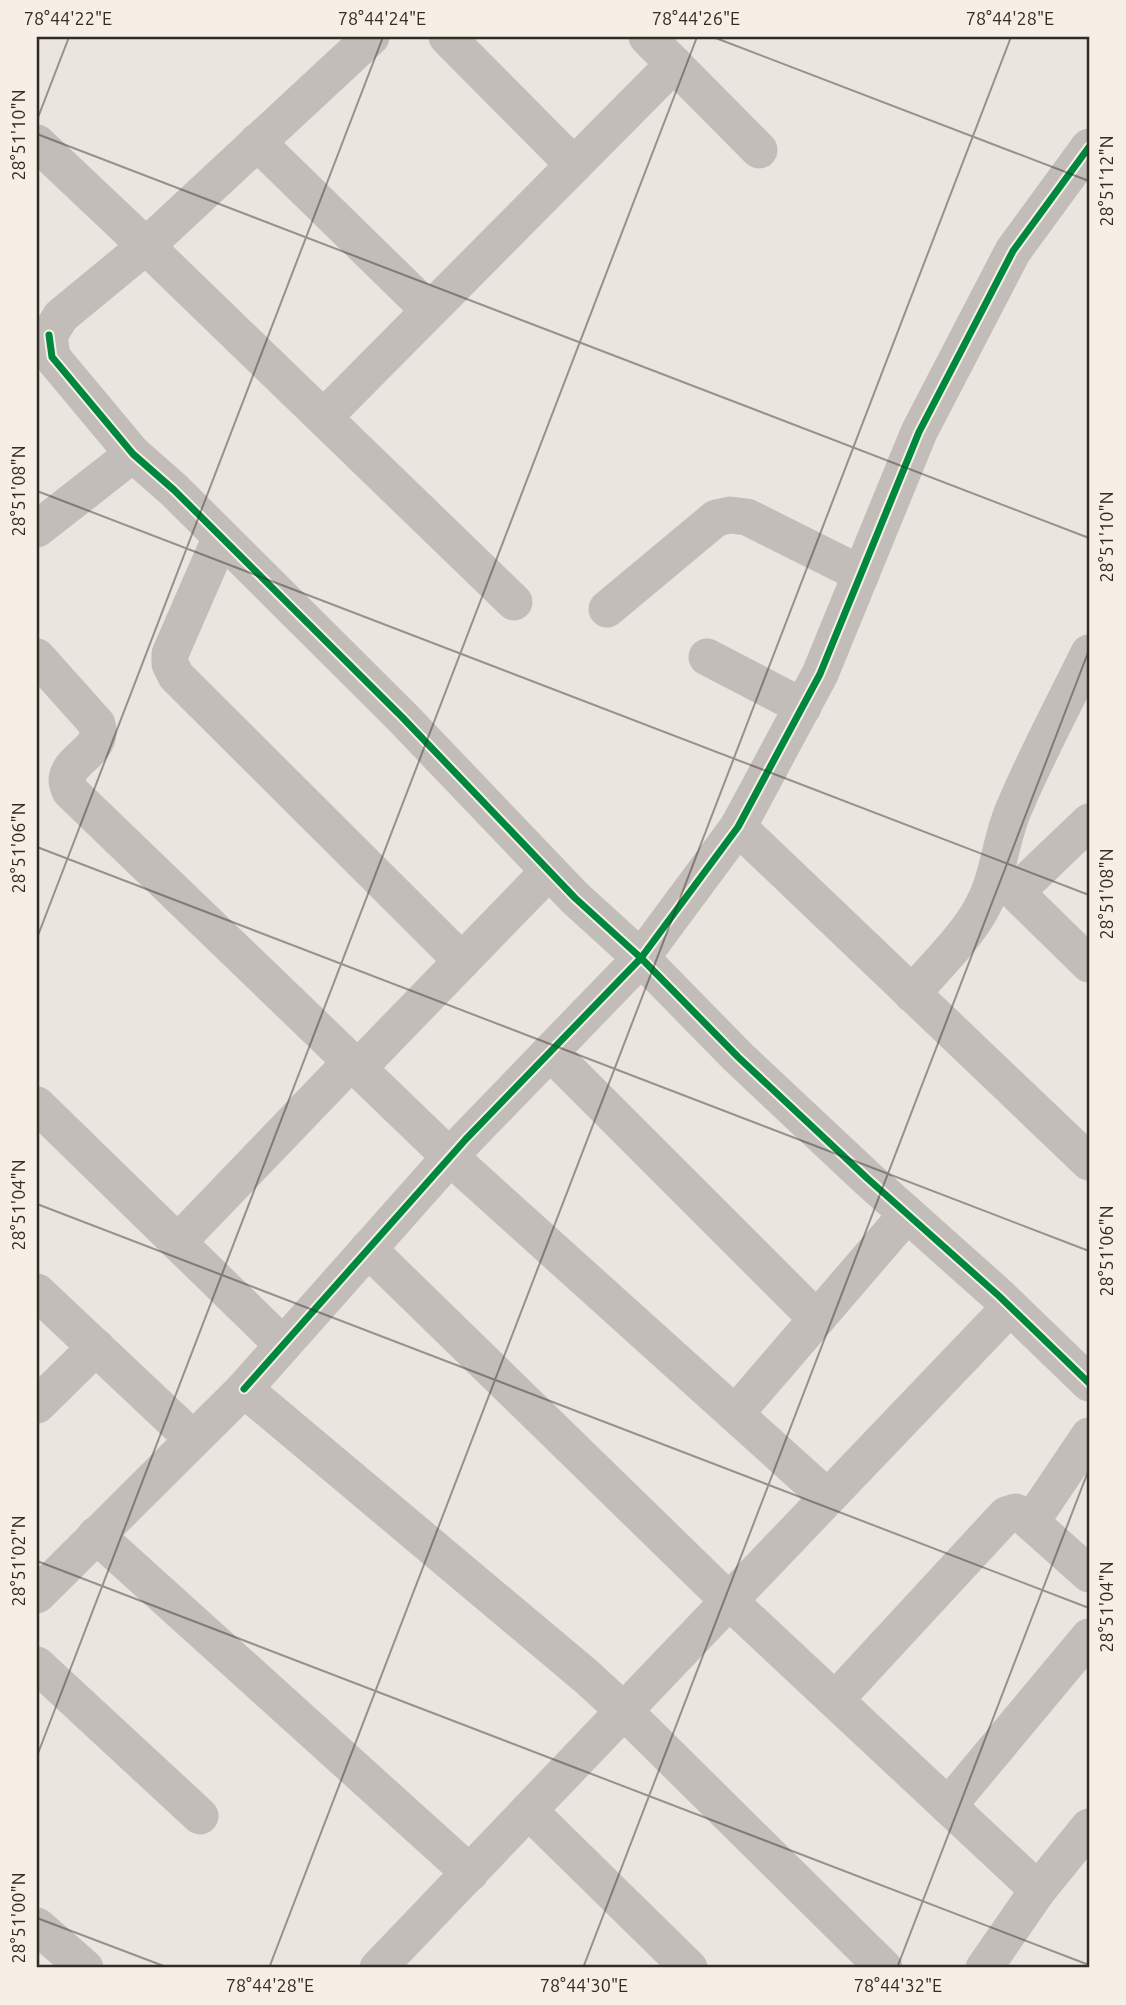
<svg xmlns="http://www.w3.org/2000/svg" width="1126" height="2005" font-family="Ubuntu,sans-serif">
<style>
.lines{fill:none;stroke-linecap:round;stroke-linejoin:round}
.minor{stroke:#c2bdb9;stroke-width:37}
.cycleway-casing{stroke:#f6efe6;stroke-width:11}
.cycleway{stroke:#00873e;stroke-width:7}
.ticks{fill:none;stroke:#322b27;stroke-width:2;stroke-opacity:0.45}
.neatline{fill:none;stroke:#322b27;stroke-width:2.5}
.ticks-label{font-size:18px;text-anchor:middle;fill:#322b27}
</style>
<rect width="100%" height="100%" fill="#eae5df"/>
<g class="lines">
<g class="minor">
<path d="M 447,37 L 574,165"/>
<path d="M 647,37 L 759,150"/>
<path d="M 257,142 L 429,310"/>
<path d="M 37,143 L 146,246 L 514,602"/>
<path d="M 49,335 L 52,357 L 133,454 L 174,490 L 402,717 L 575,898 L 641,958 L 738,1057 L 868,1179 L 999,1296 L 1089,1383"/>
<path d="M 37,343 L 49,335 L 61,316 L 146,246 L 371,37"/>
<path d="M 324,417 L 674,64"/>
<path d="M 37,529 L 133,454"/>
<path d="M 221,537 L 170,654 L 170,664 L 176,676 L 462,961"/>
<path d="M 607,609 L 716,518 L 730,515 L 747,517 L 861,574"/>
<path d="M 37,657 L 97,724 C 105,752 67,758 67,781 C 67,784 69,788 70,791 L 450,1157 L 827,1497"/>
<path d="M 707,657 L 803,707"/>
<path d="M 738,827 L 1089,1162"/>
<path d="M 997,874 L 1089,964"/>
<path d="M 1016,892 L 1089,822"/>
<path d="M 912,994 C 932,970 965,938 980,911 C 1000,877 999,841 1015,806 C 1037,754 1064,704 1089,653"/>
<path d="M 550,1052 L 817,1319"/>
<path d="M 359,1067 L 549,871"/>
<path d="M 37,1105 L 283,1345"/>
<path d="M 178,1242 L 352,1061"/>
<path d="M 368,1249 L 729,1601 L 1038,1890"/>
<path d="M 37,1292 L 193,1439"/>
<path d="M 244,1389 L 466,1139 L 641,958 L 738,827 L 820,674 L 919,432 L 1013,251 L 1089,147"/>
<path d="M 37,1405 L 96,1347"/>
<path d="M 735,1414 L 907,1214"/>
<path d="M 1031,1522 L 1089,1436"/>
<path d="M 96,1535 L 470,1873"/>
<path d="M 37,1595 L 244,1389 L 587,1677 L 625,1712 L 884,1968"/>
<path d="M 37,1665 L 200,1816"/>
<path d="M 835,1700 L 1006,1515 L 1016,1512 L 1024,1516 L 1089,1574"/>
<path d="M 948,1806 L 1089,1637"/>
<path d="M 529,1811 L 689,1968"/>
<path d="M 37,1926 L 85,1968"/>
<path d="M 378,1968 L 1010,1307"/>
<path d="M 984,1968 L 1038,1890 L 1089,1827"/>
</g>
<g class="cycleway-casing">
<g id="cycleway">
<path d="M 49,335 L 52,357 L 133,454 L 174,490 L 402,717 L 575,898 L 641,958 L 738,1057 L 868,1179 L 999,1296 L 1089,1383"/>
<path d="M 244,1389 L 466,1139 L 641,958 L 738,827 L 820,674 L 919,432 L 1013,251 L 1089,147"/>
</g>
</g>
<use href="#cycleway" class="cycleway"/>
</g>
<path class="ticks" d="M 713,37 L 1089,181M 37,120 L 69,37M 37,134 L 1089,538M 37,491 L 1089,895M 37,847 L 1089,1251M 37,938 L 383,37M 37,1204 L 1089,1608M 37,1561 L 1089,1965M 37,1756 L 697,37M 37,1918 L 169,1968M 269,1968 L 1011,37M 583,1968 L 1089,650M 897,1968 L 1089,1469"/>
<rect width="1126" height="2005" fill="none" stroke="#f6efe6" stroke-width="77"/>
<rect x="38" y="38" width="1050" height="1928" class="neatline"/>
<g class="ticks-label">
<text x="68" y="25">78°44'22"E</text>
<text x="382" y="25">78°44'24"E</text>
<text x="696" y="25">78°44'26"E</text>
<text x="1010" y="25">78°44'28"E</text>
<text transform="translate(19 135) rotate(-90)" y="6">28°51'10"N</text>
<text transform="translate(1107 181) rotate(-90)" y="6">28°51'12"N</text>
<text transform="translate(19 491) rotate(-90)" y="6">28°51'08"N</text>
<text transform="translate(1107 537) rotate(-90)" y="6">28°51'10"N</text>
<text transform="translate(19 848) rotate(-90)" y="6">28°51'06"N</text>
<text transform="translate(1107 894) rotate(-90)" y="6">28°51'08"N</text>
<text transform="translate(19 1205) rotate(-90)" y="6">28°51'04"N</text>
<text transform="translate(1107 1251) rotate(-90)" y="6">28°51'06"N</text>
<text transform="translate(19 1561) rotate(-90)" y="6">28°51'02"N</text>
<text transform="translate(1107 1607) rotate(-90)" y="6">28°51'04"N</text>
<text transform="translate(19 1918) rotate(-90)" y="6">28°51'00"N</text>
<text x="270" y="1992">78°44'28"E</text>
<text x="584" y="1992">78°44'30"E</text>
<text x="898" y="1992">78°44'32"E</text>
</g>
</svg>
